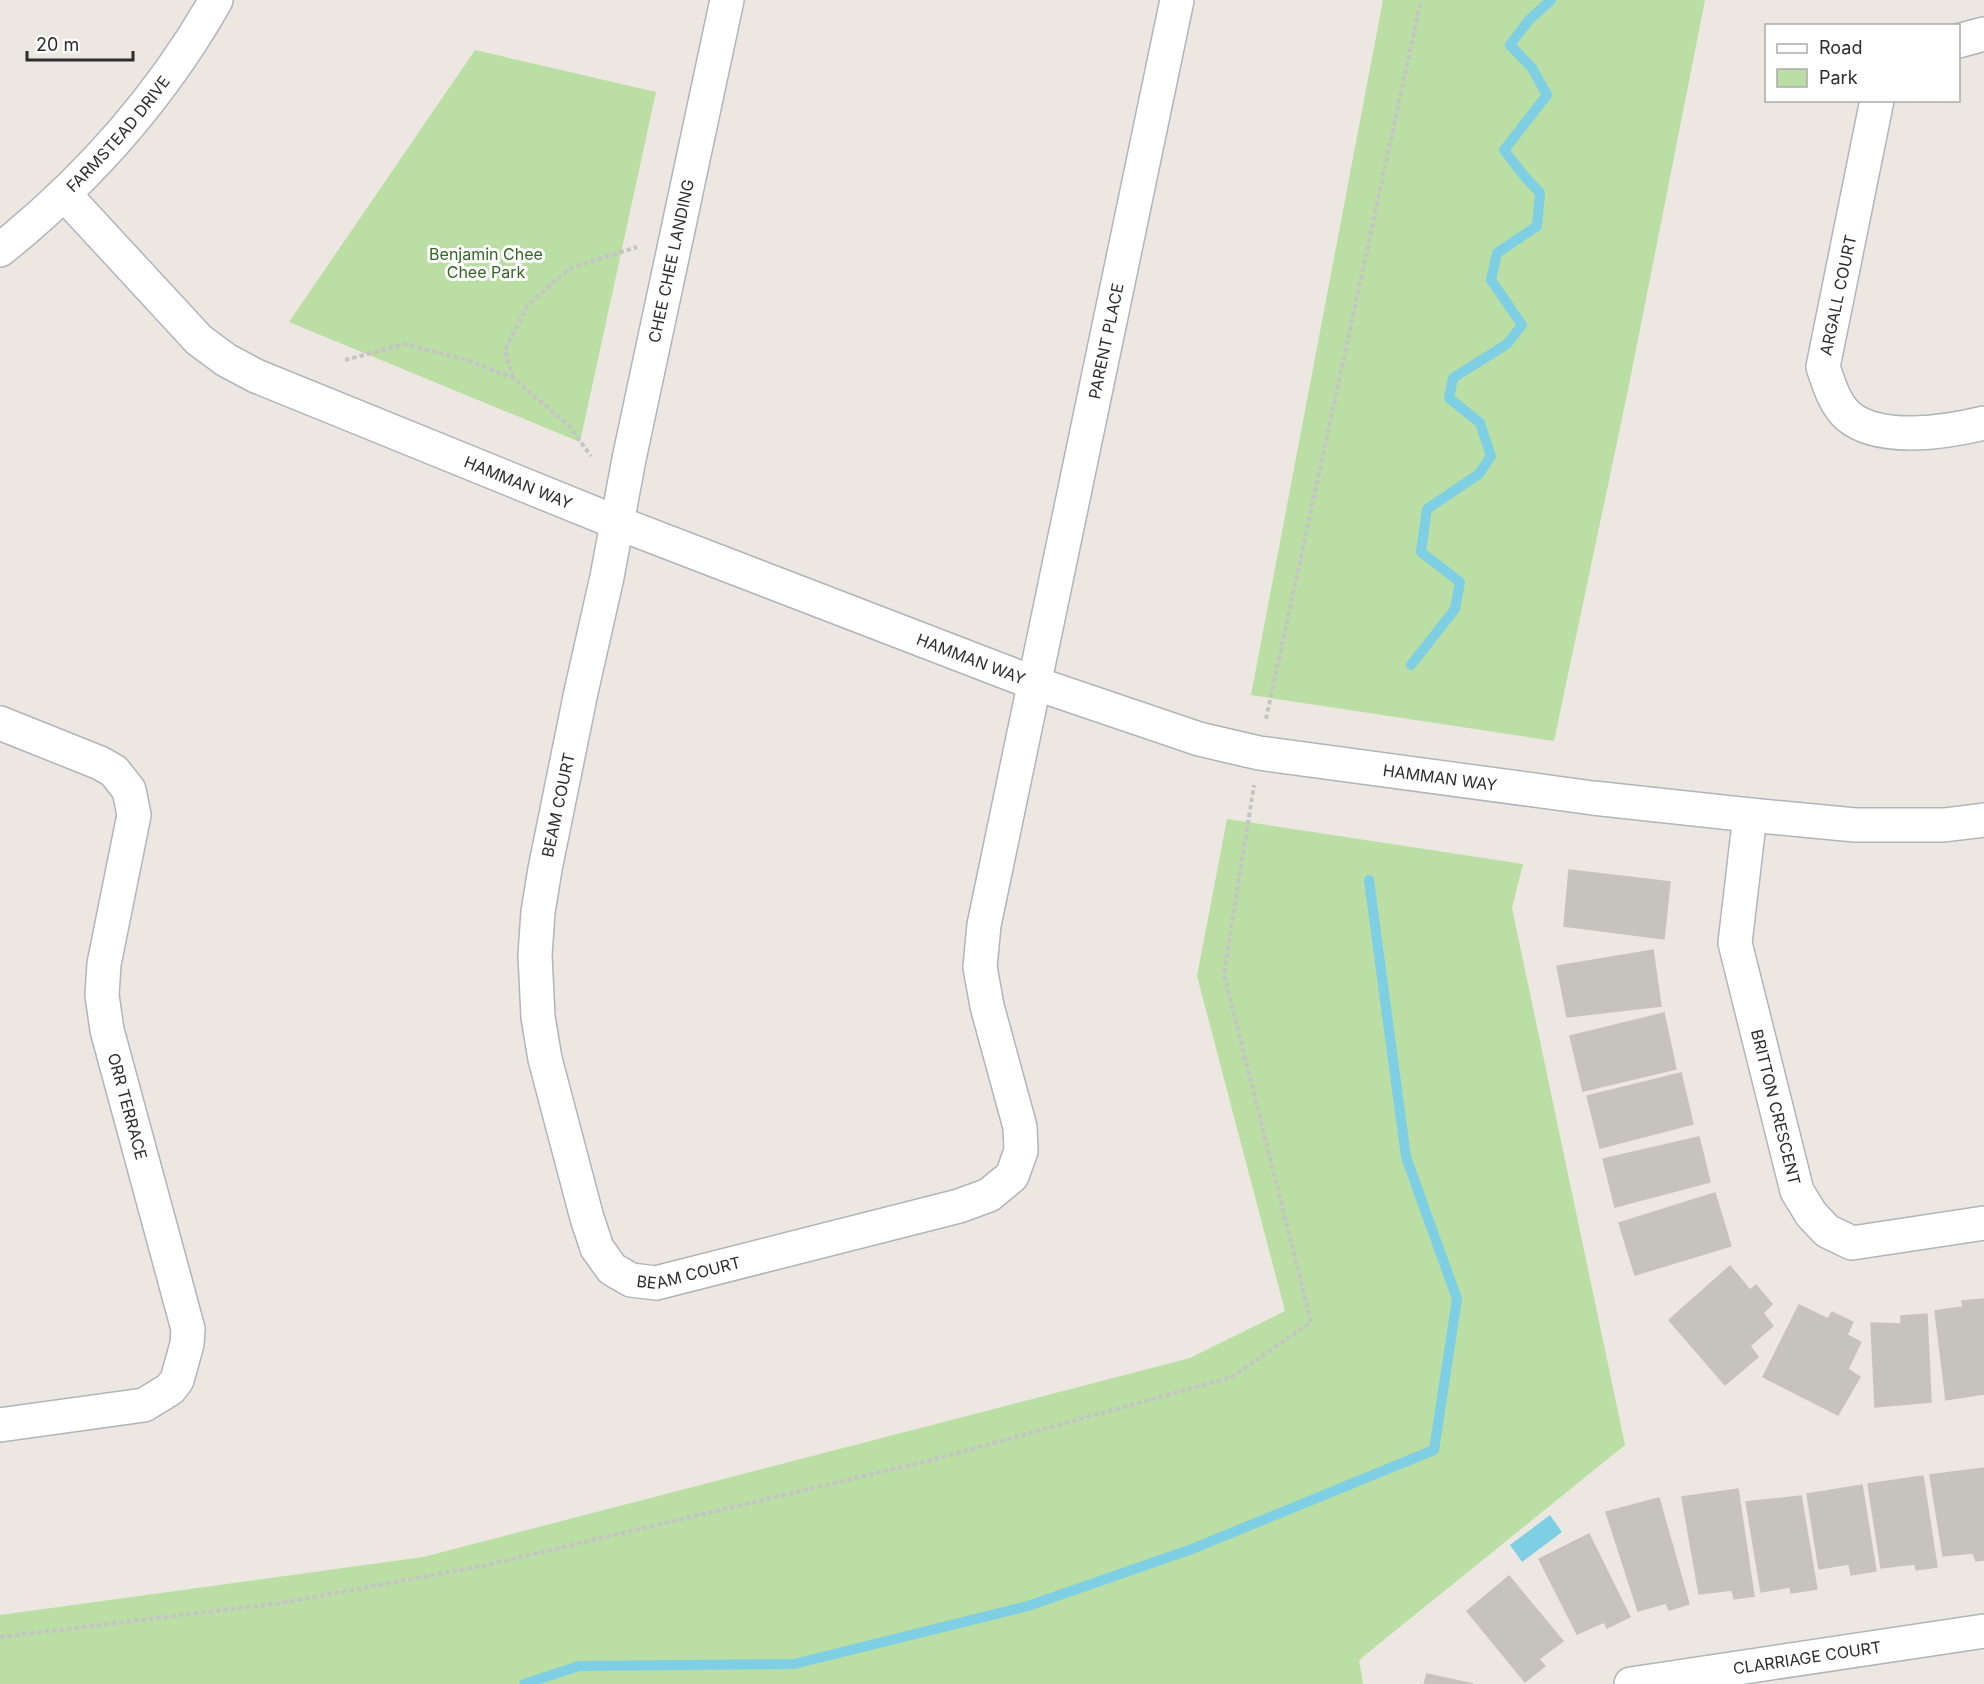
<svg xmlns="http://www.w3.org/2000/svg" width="1984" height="1684" font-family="Inter,sans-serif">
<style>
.green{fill:#badea3}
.water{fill:#7ecfe4}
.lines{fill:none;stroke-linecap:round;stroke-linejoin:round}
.stream{stroke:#7ecfe4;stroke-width:10}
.building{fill:#c6c2bc;stroke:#c9c3ba;stroke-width:1.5}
.street-casing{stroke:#b1b4bc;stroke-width:36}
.secondary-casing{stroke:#b1b4bc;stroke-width:36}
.path{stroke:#c4c4c4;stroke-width:4;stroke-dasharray:4.5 3;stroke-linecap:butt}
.street{stroke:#fff;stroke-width:33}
.secondary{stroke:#fff;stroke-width:33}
.labels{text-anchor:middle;stroke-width:6;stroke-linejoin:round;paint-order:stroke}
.street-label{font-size:16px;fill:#2d2d2d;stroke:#fff}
.park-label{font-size:16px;fill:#346522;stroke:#fff}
</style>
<rect width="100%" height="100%" fill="#ede7e1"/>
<g class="green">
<path d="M 1383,0 L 1705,0 L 1628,390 L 1554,741 L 1251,695 Z"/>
<path d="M 475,50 L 656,92 L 580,442 L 289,322 Z"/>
<path d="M 1227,819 L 1523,864 L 1512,908 L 1625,1445 L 1359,1660 L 1363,1684 L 0,1684 L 0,1615 L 423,1557 L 1190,1358 L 1285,1311 L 1197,976 Z"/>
</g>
<path class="water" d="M 1550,1515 L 1562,1532 L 1522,1562 L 1510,1545 Z"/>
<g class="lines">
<g class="stream">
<path d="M 1411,665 L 1455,609 L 1460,582 L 1421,552 L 1427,509 L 1479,474 L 1491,456 L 1480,423 L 1449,398 L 1453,378 L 1507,344 L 1522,325 L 1491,280 L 1497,253 L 1537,226 L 1540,193 L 1525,177 L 1504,150 L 1547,95 L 1532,68 L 1510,45 L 1529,20 L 1551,0"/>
<path d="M 524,1684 L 579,1666 L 794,1664 L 1028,1606 L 1192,1549 L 1434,1450 L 1457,1299 L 1406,1157 L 1369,880"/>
</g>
</g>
<g class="building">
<path d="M 1569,870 L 1670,882 L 1664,939 L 1564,926 Z"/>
<path d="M 1653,950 L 1661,1006 L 1567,1017 L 1557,966 Z"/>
<path d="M 1664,1013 L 1676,1069 L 1583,1091 L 1570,1036 Z"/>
<path d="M 1681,1073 L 1693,1124 L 1600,1148 L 1587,1096 Z"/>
<path d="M 1699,1137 L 1710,1182 L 1615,1207 L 1603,1159 Z"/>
<path d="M 1715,1193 L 1731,1246 L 1635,1275 L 1619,1223 Z"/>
<path d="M 1730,1266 L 1750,1290 L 1756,1285 L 1772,1304 L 1763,1313 L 1773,1326 L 1750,1346 L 1758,1357 L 1725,1385 L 1669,1320 Z"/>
<path d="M 1984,1299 L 1984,1394 L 1946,1400 L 1935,1311 L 1963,1307 L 1962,1301 Z"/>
<path d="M 1799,1305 L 1828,1319 L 1832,1312 L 1853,1322 L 1847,1335 L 1861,1342 L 1848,1369 L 1860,1377 L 1838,1415 L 1763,1377 Z"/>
<path d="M 1927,1314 L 1931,1402 L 1875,1407 L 1871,1323 L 1901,1324 L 1901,1316 Z"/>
<path d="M 1984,1468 L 1984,1560 L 1976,1561 L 1973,1553 L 1943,1556 L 1930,1475 Z"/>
<path d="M 1923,1476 L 1937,1567 L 1916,1570 L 1915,1564 L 1881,1568 L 1868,1484 Z"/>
<path d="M 1862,1485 L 1876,1571 L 1851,1575 L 1849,1564 L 1819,1569 L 1807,1494 Z"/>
<path d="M 1738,1489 L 1754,1596 L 1734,1599 L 1732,1590 L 1699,1594 L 1682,1497 Z"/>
<path d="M 1801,1496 L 1817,1589 L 1791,1593 L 1790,1587 L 1761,1592 L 1746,1502 Z"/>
<path d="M 1659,1498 L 1689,1604 L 1669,1610 L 1666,1603 L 1638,1611 L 1606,1512 Z"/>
<path d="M 1589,1534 L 1630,1617 L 1607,1628 L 1604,1622 L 1577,1634 L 1539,1559 Z"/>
<path d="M 1509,1576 L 1563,1641 L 1539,1659 L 1545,1666 L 1525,1682 L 1467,1611 Z"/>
<path d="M 1427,1674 L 1473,1684 L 1424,1684 Z"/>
</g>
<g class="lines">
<g class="street-casing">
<g id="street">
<path id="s1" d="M 727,0 L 629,459 L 607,577 L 581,692 L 545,869 L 538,912 L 535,955 L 538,1017 L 545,1059 L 587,1218 L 597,1248 L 612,1269 L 631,1280 L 656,1283 L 959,1206 L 989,1195 L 1012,1176 L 1021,1151 L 1020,1127 L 987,1006 L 980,967 L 984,925 L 1177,0"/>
<path d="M 1958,41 L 1984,34"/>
<path d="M 1877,100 L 1823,367 C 1829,384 1834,403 1848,416 C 1880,443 1947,432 1984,423"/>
<path id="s2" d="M 0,723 L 100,763 L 114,771 L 129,790 L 134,815 L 104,964 L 102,995 L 107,1030 L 188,1329 L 187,1344 L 177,1380 L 170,1389 L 144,1405 L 0,1425"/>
<path id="s3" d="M 1750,815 L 1735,943 L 1797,1191 L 1811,1214 L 1827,1231 L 1852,1243 L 1984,1223"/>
<path id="s4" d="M 1631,1684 L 1984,1631"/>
</g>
</g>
<g class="secondary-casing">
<g id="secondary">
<path id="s5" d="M 65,195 L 199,340 L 226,360 L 256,376 L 618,523 L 1034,683 L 1199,739 L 1259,753 L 1593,798 L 1750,815 L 1855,825 L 1944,825 L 1984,820"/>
<path id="s6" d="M 0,250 C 87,180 161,97 216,0"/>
</g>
</g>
<g class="path">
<path d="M 345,360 L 405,344 L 470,361 L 513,378 L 569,426 L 591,456"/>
<path d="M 513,378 L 505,350 L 527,306 L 570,268 L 637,247"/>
<path d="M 1266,719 L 1421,0"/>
<path d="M 0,1637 L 281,1603 L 487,1565 L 932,1460 L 1232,1377 L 1311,1322 L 1224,974 L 1254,785"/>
</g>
<use href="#street" class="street"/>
<use href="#secondary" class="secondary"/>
</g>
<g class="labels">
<g class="street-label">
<text dy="6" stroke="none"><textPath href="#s6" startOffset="166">FARMSTEAD DRIVE</textPath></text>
<text transform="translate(671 261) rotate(-78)" y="6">CHEE CHEE LANDING</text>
<text transform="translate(1838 295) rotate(-78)" y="6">ARGALL COURT</text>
<text dy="6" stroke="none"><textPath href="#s1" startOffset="2577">PARENT PLACE</textPath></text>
<text dy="6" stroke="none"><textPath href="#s5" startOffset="548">HAMMAN WAY</textPath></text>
<text dy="6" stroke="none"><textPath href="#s5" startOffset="1034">HAMMAN WAY</textPath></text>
<text dy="6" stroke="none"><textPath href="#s5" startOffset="1520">HAMMAN WAY</textPath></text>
<text transform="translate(558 805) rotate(-78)" y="6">BEAM COURT</text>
<text dy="6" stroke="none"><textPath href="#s2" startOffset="471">ORR TERRACE</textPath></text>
<text dy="6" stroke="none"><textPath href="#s3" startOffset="298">BRITTON CRESCENT</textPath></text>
<text dy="6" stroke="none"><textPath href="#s1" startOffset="1382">BEAM COURT</textPath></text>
<text dy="6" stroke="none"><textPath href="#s4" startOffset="178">CLARRIAGE COURT</textPath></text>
</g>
<g class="park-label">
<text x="486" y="260">Benjamin Chee<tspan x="486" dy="18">Chee Park</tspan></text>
</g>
</g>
<rect x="1765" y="24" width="195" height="78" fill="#ffffff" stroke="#ababab" stroke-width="1.5"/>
<rect x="1777" y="44" width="30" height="9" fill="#ffffff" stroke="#ababab" stroke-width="1.5"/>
<text x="1819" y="54" font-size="18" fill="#2d2d2d">Road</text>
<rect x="1777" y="69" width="30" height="18" fill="#badea3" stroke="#ababab" stroke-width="1.5"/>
<text x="1819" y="84" font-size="18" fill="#2d2d2d">Park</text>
<path d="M27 51v9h106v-9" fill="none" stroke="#2d2d2d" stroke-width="3"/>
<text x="36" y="51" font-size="18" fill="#2d2d2d" stroke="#ffffff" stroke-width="4.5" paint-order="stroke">20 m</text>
</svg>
